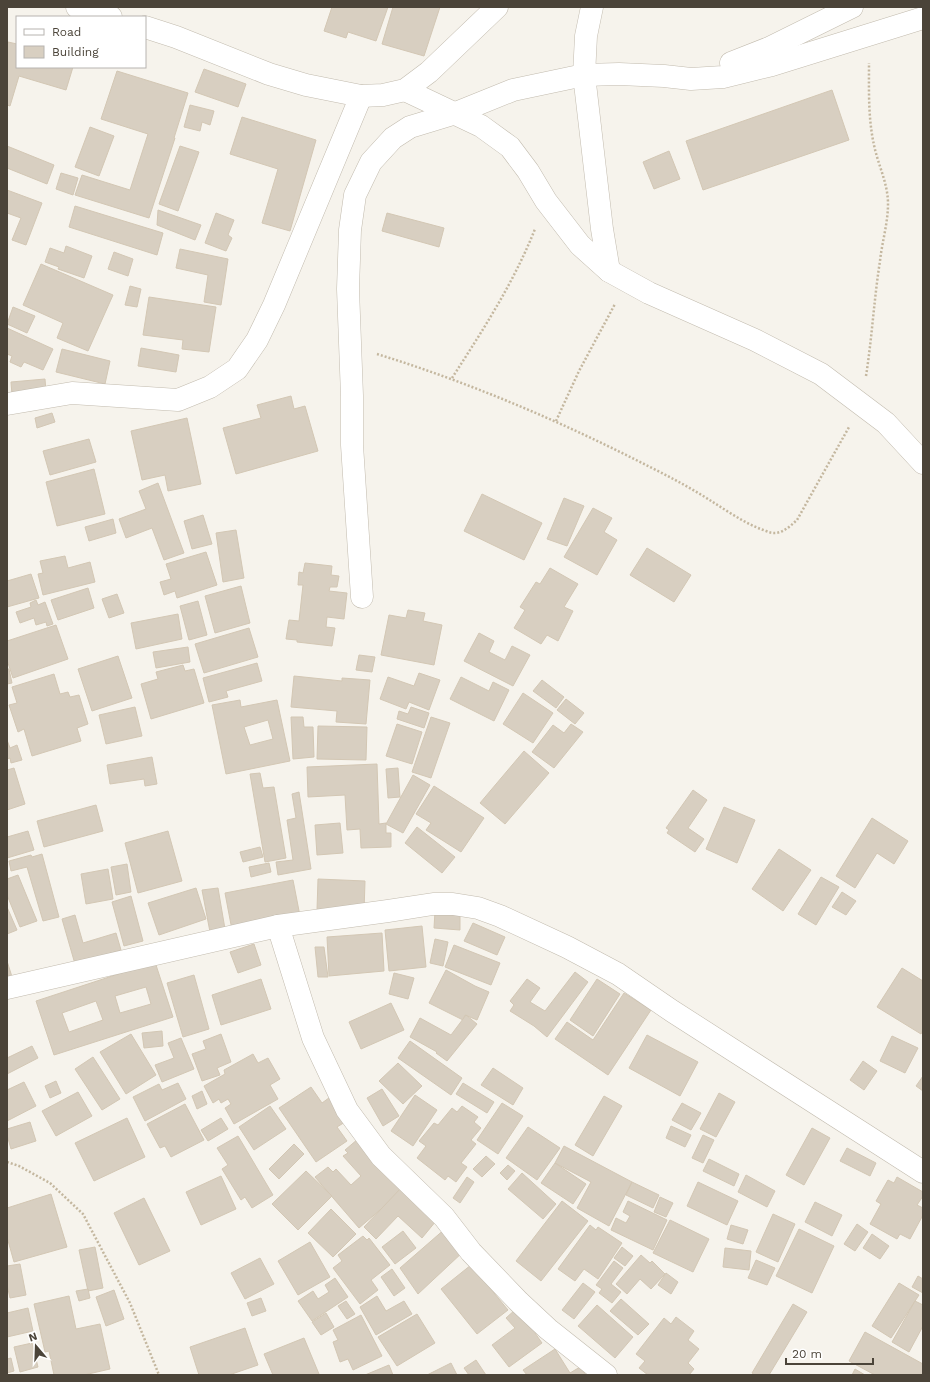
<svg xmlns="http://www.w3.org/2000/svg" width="930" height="1382" font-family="'Work Sans',sans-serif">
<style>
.building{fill:#d8cfc1;stroke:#d3c7b4;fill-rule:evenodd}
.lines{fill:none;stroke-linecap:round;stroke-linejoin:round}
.street-casing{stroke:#c2bbae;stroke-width:23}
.path{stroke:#c4b79f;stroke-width:2.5;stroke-dasharray:2 2;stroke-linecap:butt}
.street{stroke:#fff;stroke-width:22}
</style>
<rect width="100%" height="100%" fill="#f6f3ec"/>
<g class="building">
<path d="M 332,7 L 388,7 L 376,41 L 348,32 L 346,38 L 324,31 Z"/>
<path d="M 393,7 L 440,7 L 424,56 L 382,44 Z"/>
<path d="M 8,42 L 17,44 L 17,67 L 73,67 L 66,90 L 19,76 L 10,106 L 7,105 L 7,47 Z"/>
<path d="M 204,69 L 246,84 L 238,107 L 195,92 Z"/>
<path d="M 117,71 L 188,93 L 174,138 L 175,138 L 149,218 L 75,195 L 82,175 L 130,190 L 148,134 L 101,119 Z"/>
<path d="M 832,90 L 849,140 L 703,190 L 686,141 Z"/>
<path d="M 190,105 L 214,111 L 210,125 L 202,122 L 200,131 L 184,127 Z"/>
<path d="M 242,117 L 316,140 L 290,231 L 262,223 L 278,169 L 230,154 Z"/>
<path d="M 90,127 L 114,136 L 99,176 L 75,167 Z"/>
<path d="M 7,146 L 54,165 L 47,184 L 7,168 Z"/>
<path d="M 180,146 L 199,152 L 178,211 L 159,204 Z"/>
<path d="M 669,151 L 680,179 L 654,189 L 643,162 Z"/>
<path d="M 61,173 L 78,178 L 73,195 L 56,189 Z"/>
<path d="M 7,190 L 42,203 L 26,245 L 12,240 L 21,218 L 7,213 Z"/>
<path d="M 75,206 L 163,233 L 157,255 L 69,227 Z"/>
<path d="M 158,210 L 201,225 L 195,240 L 157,225 Z"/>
<path d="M 216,213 L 234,220 L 228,235 L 232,238 L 226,251 L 205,243 Z"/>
<path d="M 387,213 L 444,228 L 439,247 L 382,231 Z"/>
<path d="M 66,246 L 92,256 L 84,278 L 58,269 L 59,267 L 45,262 L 50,248 L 64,253 Z"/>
<path d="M 180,249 L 228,259 L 221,305 L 204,302 L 208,275 L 176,268 Z"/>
<path d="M 114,252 L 133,259 L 128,276 L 108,269 Z"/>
<path d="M 41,264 L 113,295 L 88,351 L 57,338 L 63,323 L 23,305 Z"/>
<path d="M 130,286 L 141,289 L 137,307 L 125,305 Z"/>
<path d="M 149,297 L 216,307 L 209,352 L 182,349 L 183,340 L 143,335 Z"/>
<path d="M 13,307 L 35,316 L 27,333 L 7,324 Z"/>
<path d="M 7,328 L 53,349 L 43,370 L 24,362 L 21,367 L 10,362 L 12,356 L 7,354 Z"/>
<path d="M 141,348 L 179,355 L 176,372 L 138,366 Z"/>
<path d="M 62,349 L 110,361 L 105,384 L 56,372 Z"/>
<path d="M 45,379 L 46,392 L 12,395 L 11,382 Z"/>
<path d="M 291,396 L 294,409 L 305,406 L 318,451 L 236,474 L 223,428 L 261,418 L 257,405 Z"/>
<path d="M 52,413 L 55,422 L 37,428 L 35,418 Z"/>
<path d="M 187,418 L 201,484 L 168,491 L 165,475 L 142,480 L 131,431 Z"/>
<path d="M 89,439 L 96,462 L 50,475 L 43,451 Z"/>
<path d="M 94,469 L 105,514 L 57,526 L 46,482 Z"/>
<path d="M 158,483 L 184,553 L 164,560 L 152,528 L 126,538 L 119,519 L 146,509 L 139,491 Z"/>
<path d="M 482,494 L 542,523 L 524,560 L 464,531 Z"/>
<path d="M 564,498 L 584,506 L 567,546 L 547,539 Z"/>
<path d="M 593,508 L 612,518 L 604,532 L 617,540 L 597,575 L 564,557 Z"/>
<path d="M 203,515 L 212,544 L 192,549 L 184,521 Z"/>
<path d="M 113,519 L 116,533 L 89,541 L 85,527 Z"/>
<path d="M 236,530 L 244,578 L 223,582 L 216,533 Z"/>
<path d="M 647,548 L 691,575 L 674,602 L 630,575 Z"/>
<path d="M 206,552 L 217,585 L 177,598 L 175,591 L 164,595 L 160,582 L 171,579 L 166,564 Z"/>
<path d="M 65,556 L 68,568 L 90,562 L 95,582 L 43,595 L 38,574 L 43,573 L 40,561 Z"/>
<path d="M 305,563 L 332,566 L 331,575 L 339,576 L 337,587 L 330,587 L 329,591 L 347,593 L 344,619 L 327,617 L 326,627 L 335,628 L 332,646 L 297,642 L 297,640 L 286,639 L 289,620 L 299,621 L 303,585 L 298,585 L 299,572 L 303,573 Z"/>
<path d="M 550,568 L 578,584 L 564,607 L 573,611 L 558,641 L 547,635 L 541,644 L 514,628 L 525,610 L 520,607 L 536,582 L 540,584 Z"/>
<path d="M 31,574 L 39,598 L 7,607 L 7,581 Z"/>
<path d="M 241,586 L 250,623 L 215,633 L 205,596 Z"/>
<path d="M 88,588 L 94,608 L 58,620 L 51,600 Z"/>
<path d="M 117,594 L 124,613 L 109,618 L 102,599 Z"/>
<path d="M 36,600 L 38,605 L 45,602 L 53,624 L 47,626 L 46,622 L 36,625 L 34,618 L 20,623 L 16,612 L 31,607 L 30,603 Z"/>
<path d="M 198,601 L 207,635 L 189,640 L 180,606 Z"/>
<path d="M 408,610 L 425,613 L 423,621 L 442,625 L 434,665 L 381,655 L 389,615 L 406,618 Z"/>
<path d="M 178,614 L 182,639 L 136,649 L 131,623 Z"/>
<path d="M 56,625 L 68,659 L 13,678 L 7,660 L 7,641 Z"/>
<path d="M 249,628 L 258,657 L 204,673 L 195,644 Z"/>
<path d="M 479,633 L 494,641 L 489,652 L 505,660 L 512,646 L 530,655 L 513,686 L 464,661 Z"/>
<path d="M 188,647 L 190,662 L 156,668 L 153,652 Z"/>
<path d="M 359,655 L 375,657 L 372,672 L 356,670 Z"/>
<path d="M 118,656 L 132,698 L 92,711 L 78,669 Z"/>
<path d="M 257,663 L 262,681 L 226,691 L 228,697 L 209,702 L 203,678 Z"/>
<path d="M 183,665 L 185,671 L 194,669 L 204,703 L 151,719 L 141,684 L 158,679 L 156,672 Z"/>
<path d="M 7,669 L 9,669 L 12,683 L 7,684 Z"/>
<path d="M 419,673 L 440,680 L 429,710 L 409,702 L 406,709 L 380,699 L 388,677 L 414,686 Z"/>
<path d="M 54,674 L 60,694 L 68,692 L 70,697 L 79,695 L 88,724 L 77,728 L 81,741 L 32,756 L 24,729 L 18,732 L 9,705 L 17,703 L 12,687 Z"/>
<path d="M 294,676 L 342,681 L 342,678 L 370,680 L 366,724 L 336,722 L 337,711 L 291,707 Z"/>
<path d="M 461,677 L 489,691 L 493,682 L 509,690 L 494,721 L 450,699 Z"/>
<path d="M 542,680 L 564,697 L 556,708 L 533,691 Z"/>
<path d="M 523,693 L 553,713 L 533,743 L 503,724 Z"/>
<path d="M 566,699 L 584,713 L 575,724 L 557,710 Z"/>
<path d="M 240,700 L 241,707 L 277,700 L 290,761 L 226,774 L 212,705 ZM 268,720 L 273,739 L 250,745 L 244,727 Z"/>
<path d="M 135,707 L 142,736 L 106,744 L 99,715 Z"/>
<path d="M 411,707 L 429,713 L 424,728 L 397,719 L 399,711 L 408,714 Z"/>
<path d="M 291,717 L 303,717 L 304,727 L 313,727 L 314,757 L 293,759 Z"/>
<path d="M 431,717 L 450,723 L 431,778 L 412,772 Z"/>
<path d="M 397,724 L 422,732 L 412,764 L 386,756 Z"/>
<path d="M 571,724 L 583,732 L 554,768 L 532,752 L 553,725 L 564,733 Z"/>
<path d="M 318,726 L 367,727 L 366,760 L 317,759 Z"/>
<path d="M 7,740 L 10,748 L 17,745 L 22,760 L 11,763 L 10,758 L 7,759 Z"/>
<path d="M 524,751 L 549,773 L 505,824 L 480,803 Z"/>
<path d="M 152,757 L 157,784 L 145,786 L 144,779 L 110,784 L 107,765 Z"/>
<path d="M 377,764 L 379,824 L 386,823 L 386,833 L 391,833 L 391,847 L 361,848 L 360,829 L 347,830 L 345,795 L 308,797 L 307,767 Z"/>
<path d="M 14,768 L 25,804 L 7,810 L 7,770 Z"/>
<path d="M 398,768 L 400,797 L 388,798 L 386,769 Z"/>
<path d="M 260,773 L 263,788 L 274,787 L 286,858 L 265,862 L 250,774 Z"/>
<path d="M 413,775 L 430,785 L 403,833 L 386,824 Z"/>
<path d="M 434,786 L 484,818 L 461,852 L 426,830 L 431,823 L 416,814 Z"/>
<path d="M 693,790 L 707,800 L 688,828 L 704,839 L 695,852 L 667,833 L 669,830 L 666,828 Z"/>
<path d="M 299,792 L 311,869 L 278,875 L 276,862 L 293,860 L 287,820 L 296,818 L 292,794 Z"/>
<path d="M 96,805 L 103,831 L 44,847 L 37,821 Z"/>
<path d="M 724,807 L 755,820 L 737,863 L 706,849 Z"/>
<path d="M 872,818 L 908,841 L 894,864 L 877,853 L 855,888 L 836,876 Z"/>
<path d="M 340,823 L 343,853 L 317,855 L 315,825 Z"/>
<path d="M 417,827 L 455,857 L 442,873 L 405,843 Z"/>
<path d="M 28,831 L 34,850 L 7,858 L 7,837 Z"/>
<path d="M 168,831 L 182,881 L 138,893 L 125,843 Z"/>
<path d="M 260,847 L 263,857 L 243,862 L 240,852 Z"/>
<path d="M 779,849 L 811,870 L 783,911 L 752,889 Z"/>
<path d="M 42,854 L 59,917 L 43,921 L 27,867 L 11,871 L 9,861 L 31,855 L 32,857 Z"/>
<path d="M 269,863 L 271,872 L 251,877 L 249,867 Z"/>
<path d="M 127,864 L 131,892 L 116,895 L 111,867 Z"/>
<path d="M 108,869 L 113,899 L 86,904 L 81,874 Z"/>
<path d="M 18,875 L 37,921 L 20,927 L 7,895 L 7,879 Z"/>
<path d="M 821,877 L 839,887 L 816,925 L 798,914 Z"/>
<path d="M 318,879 L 365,881 L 364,912 L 317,910 Z"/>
<path d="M 293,880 L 300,916 L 232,930 L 225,893 Z"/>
<path d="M 196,888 L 206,919 L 159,935 L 148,903 Z"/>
<path d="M 218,888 L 225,929 L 210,932 L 202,890 Z"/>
<path d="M 842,892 L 856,901 L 846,915 L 832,907 Z"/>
<path d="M 131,896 L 143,941 L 124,946 L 112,902 Z"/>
<path d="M 7,907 L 17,930 L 7,934 Z"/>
<path d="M 435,911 L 460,912 L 460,930 L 434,928 Z"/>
<path d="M 75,915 L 83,943 L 116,933 L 121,950 L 75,964 L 62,919 Z"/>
<path d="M 473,923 L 505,937 L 497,955 L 464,941 Z"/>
<path d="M 422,926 L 426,967 L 389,971 L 385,930 Z"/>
<path d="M 382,933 L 384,971 L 329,976 L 327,937 Z"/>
<path d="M 435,939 L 448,942 L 443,966 L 430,963 Z"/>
<path d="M 254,944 L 261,965 L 238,973 L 230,952 Z"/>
<path d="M 454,945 L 500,963 L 491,985 L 445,967 Z"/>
<path d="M 315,947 L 324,947 L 328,977 L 318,977 Z"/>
<path d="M 7,961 L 13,980 L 7,982 Z"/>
<path d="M 155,962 L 173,1017 L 54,1055 L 36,1001 ZM 146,987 L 151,1004 L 120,1013 L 115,996 ZM 96,1001 L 103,1020 L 69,1032 L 62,1013 Z"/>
<path d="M 902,968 L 923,981 L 923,1030 L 921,1034 L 877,1007 Z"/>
<path d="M 446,970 L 475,986 L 489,992 L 477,1020 L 465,1015 L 463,1020 L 429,1003 Z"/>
<path d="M 575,972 L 588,982 L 547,1037 L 534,1026 L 510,1011 L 514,1005 L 510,1001 L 527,979 L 540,988 L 530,1002 L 545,1011 Z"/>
<path d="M 394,973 L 414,978 L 408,999 L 389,994 Z"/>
<path d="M 194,975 L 209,1029 L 183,1037 L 167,983 Z"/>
<path d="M 261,979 L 271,1009 L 221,1025 L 212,995 Z"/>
<path d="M 597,979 L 620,994 L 593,1036 L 570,1020 Z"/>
<path d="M 624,993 L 651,1010 L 608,1075 L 555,1039 L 567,1022 L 593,1040 Z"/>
<path d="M 391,1003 L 404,1030 L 361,1049 L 349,1022 Z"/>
<path d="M 466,1015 L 477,1024 L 447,1061 L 436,1053 L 437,1052 L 410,1037 L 420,1018 L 451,1035 Z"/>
<path d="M 162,1031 L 163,1046 L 144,1048 L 142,1033 Z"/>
<path d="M 131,1034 L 156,1075 L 126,1094 L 100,1052 Z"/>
<path d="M 221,1034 L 231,1062 L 217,1068 L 220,1075 L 202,1081 L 192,1054 L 206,1049 L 203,1041 Z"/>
<path d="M 647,1035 L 698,1062 L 680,1096 L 629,1068 Z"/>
<path d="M 892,1036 L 918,1048 L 905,1073 L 880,1061 Z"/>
<path d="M 181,1038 L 194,1069 L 162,1082 L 155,1065 L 174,1058 L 168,1043 Z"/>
<path d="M 410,1041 L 462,1078 L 451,1095 L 398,1058 Z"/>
<path d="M 32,1046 L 38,1058 L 7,1074 L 7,1058 Z"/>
<path d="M 253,1054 L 258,1063 L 268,1058 L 280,1079 L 270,1085 L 278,1099 L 234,1124 L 225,1108 L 231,1104 L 228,1099 L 221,1103 L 219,1099 L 213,1103 L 204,1086 L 225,1074 L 224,1070 Z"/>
<path d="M 93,1057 L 120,1099 L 102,1110 L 75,1069 Z"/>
<path d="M 863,1061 L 877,1071 L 864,1090 L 850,1080 Z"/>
<path d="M 398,1063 L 422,1086 L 403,1104 L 379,1081 Z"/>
<path d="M 493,1068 L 523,1088 L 513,1105 L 481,1085 Z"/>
<path d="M 923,1076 L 923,1091 L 916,1086 Z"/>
<path d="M 56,1081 L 61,1093 L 50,1098 L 45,1086 Z"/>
<path d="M 24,1082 L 36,1106 L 7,1121 L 7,1090 Z"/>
<path d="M 178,1083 L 186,1099 L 145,1121 L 133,1097 L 159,1084 L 162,1090 Z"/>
<path d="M 463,1083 L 494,1102 L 487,1113 L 456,1094 Z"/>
<path d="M 311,1087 L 322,1103 L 333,1095 L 350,1119 L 337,1127 L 347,1141 L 316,1162 L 279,1108 Z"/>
<path d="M 382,1089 L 399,1116 L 383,1126 L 367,1098 Z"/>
<path d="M 202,1091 L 207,1104 L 197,1109 L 192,1096 Z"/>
<path d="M 78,1092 L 92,1116 L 56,1136 L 42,1111 Z"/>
<path d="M 719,1093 L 735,1102 L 716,1137 L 700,1129 Z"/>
<path d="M 415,1095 L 437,1110 L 413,1146 L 391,1131 Z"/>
<path d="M 604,1096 L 622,1106 L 593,1156 L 575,1145 Z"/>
<path d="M 502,1103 L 523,1116 L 498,1154 L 477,1140 Z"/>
<path d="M 682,1103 L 701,1113 L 691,1130 L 672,1120 Z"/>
<path d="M 185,1104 L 204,1140 L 171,1157 L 165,1146 L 160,1148 L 147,1124 Z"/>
<path d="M 270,1106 L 286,1129 L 254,1150 L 239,1127 Z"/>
<path d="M 462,1106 L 478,1117 L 474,1122 L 481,1128 L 471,1140 L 476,1144 L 461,1163 L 467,1167 L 456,1182 L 448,1176 L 445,1180 L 417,1158 L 426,1146 L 419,1141 L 434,1123 L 438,1125 L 452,1108 L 457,1112 Z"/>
<path d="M 127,1118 L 145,1157 L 94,1181 L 75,1143 Z"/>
<path d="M 221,1118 L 228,1129 L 208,1141 L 201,1130 Z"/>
<path d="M 30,1122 L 36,1141 L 11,1149 L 7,1135 L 7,1129 Z"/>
<path d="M 671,1126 L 691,1135 L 685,1147 L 666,1138 Z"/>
<path d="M 528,1127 L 560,1148 L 537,1180 L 506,1158 Z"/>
<path d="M 812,1128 L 830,1138 L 804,1185 L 786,1175 Z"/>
<path d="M 703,1135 L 714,1140 L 703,1163 L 692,1158 Z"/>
<path d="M 238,1136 L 273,1195 L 252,1208 L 245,1197 L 241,1200 L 222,1169 L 228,1165 L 217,1148 Z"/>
<path d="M 358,1139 L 402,1191 L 359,1228 L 315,1177 L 328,1167 L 333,1172 L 336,1169 L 351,1185 L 361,1176 L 343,1156 L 348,1153 L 345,1150 Z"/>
<path d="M 294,1144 L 304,1154 L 279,1179 L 269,1169 Z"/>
<path d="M 564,1146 L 632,1182 L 609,1226 L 577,1208 L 591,1182 L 555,1163 Z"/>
<path d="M 847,1148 L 876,1163 L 870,1176 L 840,1161 Z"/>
<path d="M 486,1156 L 495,1164 L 482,1177 L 473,1169 Z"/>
<path d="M 709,1159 L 739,1174 L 734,1186 L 703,1171 Z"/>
<path d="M 555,1163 L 586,1184 L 573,1204 L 541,1183 Z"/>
<path d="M 508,1165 L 515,1171 L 507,1180 L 500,1173 Z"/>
<path d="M 306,1171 L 332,1196 L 298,1230 L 272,1204 Z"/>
<path d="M 522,1173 L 556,1204 L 543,1219 L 508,1189 Z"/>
<path d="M 746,1175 L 775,1191 L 767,1207 L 738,1192 Z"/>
<path d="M 221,1176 L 236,1209 L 201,1225 L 186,1192 Z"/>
<path d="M 467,1177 L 474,1182 L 460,1203 L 453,1198 Z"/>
<path d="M 897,1177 L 923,1192 L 923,1196 L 917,1205 L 923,1208 L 923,1215 L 910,1239 L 900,1234 L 897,1239 L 870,1224 L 881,1204 L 876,1201 L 888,1180 L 894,1183 Z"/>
<path d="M 632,1182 L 659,1195 L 653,1208 L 626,1195 Z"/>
<path d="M 698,1182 L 738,1201 L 727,1225 L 687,1206 Z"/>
<path d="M 401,1188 L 436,1221 L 422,1238 L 398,1216 L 376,1239 L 364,1227 Z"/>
<path d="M 51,1194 L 67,1247 L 14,1262 L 7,1237 L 7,1208 Z"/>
<path d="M 660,1197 L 673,1203 L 666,1217 L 654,1212 Z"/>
<path d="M 144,1198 L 170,1251 L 139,1265 L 114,1213 Z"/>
<path d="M 562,1201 L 588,1221 L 541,1281 L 516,1261 Z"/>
<path d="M 628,1201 L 667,1220 L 653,1250 L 611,1230 L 616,1218 L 626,1223 L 630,1216 L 623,1212 Z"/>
<path d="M 815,1202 L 842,1215 L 832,1236 L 805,1222 Z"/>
<path d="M 331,1209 L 356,1234 L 333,1257 L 308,1233 Z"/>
<path d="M 773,1214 L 795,1224 L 778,1262 L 756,1252 Z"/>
<path d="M 670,1220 L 709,1239 L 693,1272 L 653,1253 Z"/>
<path d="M 857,1224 L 868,1232 L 855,1251 L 844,1244 Z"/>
<path d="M 590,1225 L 596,1230 L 598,1227 L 622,1243 L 598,1279 L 584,1269 L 575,1281 L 558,1269 Z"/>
<path d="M 731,1225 L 748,1230 L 743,1244 L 727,1239 Z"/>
<path d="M 446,1228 L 464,1251 L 418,1294 L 400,1268 Z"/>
<path d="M 799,1229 L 834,1246 L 812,1293 L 776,1276 Z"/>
<path d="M 403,1231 L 416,1248 L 395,1264 L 382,1247 Z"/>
<path d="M 872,1234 L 889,1246 L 880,1259 L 863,1248 Z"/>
<path d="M 363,1236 L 367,1240 L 369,1238 L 390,1265 L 371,1280 L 378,1290 L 360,1304 L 333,1268 L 342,1261 L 338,1255 Z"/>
<path d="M 310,1242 L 330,1277 L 298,1295 L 278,1261 Z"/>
<path d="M 95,1247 L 103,1288 L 88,1291 L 79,1250 Z"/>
<path d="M 622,1247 L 633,1256 L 625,1266 L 614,1258 Z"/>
<path d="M 725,1248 L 751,1251 L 749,1270 L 723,1267 Z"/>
<path d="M 641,1255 L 650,1263 L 652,1261 L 665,1274 L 651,1289 L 640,1279 L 627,1294 L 616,1284 Z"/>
<path d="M 260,1258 L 274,1284 L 245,1299 L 231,1273 Z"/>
<path d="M 756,1260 L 775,1268 L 767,1285 L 748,1278 Z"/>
<path d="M 614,1261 L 623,1268 L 611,1284 L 621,1292 L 612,1303 L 599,1293 L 602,1289 L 596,1285 Z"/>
<path d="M 20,1264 L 26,1295 L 10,1298 L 7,1285 L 7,1266 Z"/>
<path d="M 471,1265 L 508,1310 L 477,1334 L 441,1289 Z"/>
<path d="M 392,1269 L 405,1288 L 394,1296 L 381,1277 Z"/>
<path d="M 666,1273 L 678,1282 L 671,1294 L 658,1285 Z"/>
<path d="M 918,1276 L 923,1279 L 923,1293 L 912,1287 Z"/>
<path d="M 335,1278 L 348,1297 L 312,1321 L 298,1301 L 313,1291 L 318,1299 L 329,1292 L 325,1285 Z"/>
<path d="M 583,1283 L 595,1292 L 574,1319 L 562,1310 Z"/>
<path d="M 899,1283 L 919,1295 L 891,1338 L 872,1326 Z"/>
<path d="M 88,1289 L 90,1298 L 79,1301 L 76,1291 Z"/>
<path d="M 114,1290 L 124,1319 L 106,1326 L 96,1297 Z"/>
<path d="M 69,1296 L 76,1329 L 100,1324 L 110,1369 L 84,1375 L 54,1375 L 49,1351 L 45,1352 L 34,1304 Z"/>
<path d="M 377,1296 L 386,1311 L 404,1301 L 412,1314 L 376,1335 L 360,1307 Z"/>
<path d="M 261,1298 L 266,1311 L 252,1316 L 247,1303 Z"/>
<path d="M 621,1299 L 649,1324 L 638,1335 L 610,1311 Z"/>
<path d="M 346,1301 L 355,1314 L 347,1319 L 338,1306 Z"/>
<path d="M 915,1301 L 923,1305 L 923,1326 L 909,1352 L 892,1342 Z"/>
<path d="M 793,1304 L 807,1312 L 769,1375 L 755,1375 L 752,1373 Z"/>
<path d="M 597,1305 L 633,1337 L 615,1358 L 578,1326 Z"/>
<path d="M 28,1308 L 33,1331 L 7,1337 L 7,1313 Z"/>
<path d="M 516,1309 L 537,1331 L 535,1333 L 542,1343 L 509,1367 L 492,1345 L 515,1328 L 506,1318 Z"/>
<path d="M 326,1313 L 334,1327 L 321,1335 L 312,1322 Z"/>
<path d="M 417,1314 L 435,1343 L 397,1366 L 378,1337 Z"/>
<path d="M 361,1315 L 382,1356 L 353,1370 L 348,1359 L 340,1362 L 333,1342 L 338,1340 L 333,1330 Z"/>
<path d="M 676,1317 L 694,1331 L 688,1340 L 699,1349 L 688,1363 L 694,1369 L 689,1375 L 648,1375 L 639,1368 L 645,1361 L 636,1354 L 664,1318 L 671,1324 Z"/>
<path d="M 245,1328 L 258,1365 L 229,1375 L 199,1375 L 190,1347 Z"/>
<path d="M 865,1332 L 923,1364 L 923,1372 L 921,1375 L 875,1375 L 849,1361 Z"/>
<path d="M 304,1338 L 319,1374 L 316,1375 L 273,1375 L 264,1354 Z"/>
<path d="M 32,1343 L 38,1367 L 20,1372 L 14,1347 Z"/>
<path d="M 555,1349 L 570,1373 L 580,1367 L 586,1375 L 527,1375 L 523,1370 Z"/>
<path d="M 11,1358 L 14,1371 L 7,1373 L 7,1359 Z"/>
<path d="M 476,1360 L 486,1375 L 469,1375 L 464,1368 Z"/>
<path d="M 451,1363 L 457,1375 L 427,1375 Z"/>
<path d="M 389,1365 L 393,1375 L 365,1375 Z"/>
<path d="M 855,1369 L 865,1375 L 852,1375 Z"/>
</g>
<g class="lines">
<g class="street-casing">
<g id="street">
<path d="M 77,7 L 111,17"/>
<path d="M 592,7 L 586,36 L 584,75 L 602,229 L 609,271"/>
<path d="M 145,27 L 176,37 L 269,74 L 306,85 L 361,96 L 383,95 L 405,90 L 429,72 L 497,7"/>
<path d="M 731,63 L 769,48 L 852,7"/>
<path d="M 405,90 L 481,126 L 510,147 L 528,171 L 546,201 L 580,245 L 609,271 L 649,293 L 755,340 L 821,374 L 886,423 L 923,463"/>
<path d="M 7,404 L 72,393 L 178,400 L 210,387 L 237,369 L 257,340 L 274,305 L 361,96"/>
<path d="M 362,597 L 352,445 L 352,396 L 348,289 L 350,230 L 355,195 L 371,162 L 393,138 L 410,127 L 456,113 L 513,90 L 584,75 L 619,74 L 664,76 L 691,79 L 723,77 L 772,65 L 923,18"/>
<path d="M 278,926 L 313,1038 L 347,1110 L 381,1156 L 444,1217 L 471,1252 L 519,1302 L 548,1329 L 606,1375"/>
<path d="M 7,988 L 278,926 L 388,911 L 433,904 L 453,904 L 478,908 L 500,916 L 567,947 L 618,974 L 672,1011 L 923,1172"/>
</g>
</g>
<g class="path">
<path d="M 377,354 C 471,383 562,422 650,467 C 670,477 689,487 708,499 C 726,510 745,524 766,531 C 779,537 788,528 797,520 L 849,427"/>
<path d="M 866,376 C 872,338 874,299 880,261 C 882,242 888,223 888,204 C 888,183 878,165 874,145 C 868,118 869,90 869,63"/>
<path d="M 452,378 C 483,330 514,282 535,229"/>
<path d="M 556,421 L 579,371 L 615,304"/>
<path d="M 7,1162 L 19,1166 L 50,1183 L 83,1214 L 130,1303 L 159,1375"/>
</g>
<use href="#street" class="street"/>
</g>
<rect width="930" height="1382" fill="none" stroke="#4b4439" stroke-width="16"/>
<rect x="16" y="16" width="130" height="52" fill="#ffffff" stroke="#b7b4b0"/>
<rect x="24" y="29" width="20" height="6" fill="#ffffff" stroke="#b7b4b0"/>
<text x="52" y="36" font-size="12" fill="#4b4439">Road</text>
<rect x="24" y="46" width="20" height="12" fill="#d8cfc1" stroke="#b7b4b0"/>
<text x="52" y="56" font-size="12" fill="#4b4439">Building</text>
<g transform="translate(36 1346) rotate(341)" stroke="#ffffff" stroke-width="3" paint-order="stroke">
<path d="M0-3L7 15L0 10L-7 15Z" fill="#4b4439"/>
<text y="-6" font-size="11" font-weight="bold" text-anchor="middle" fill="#4b4439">N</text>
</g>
<path d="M786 1358v6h87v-6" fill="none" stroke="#4b4439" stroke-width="2"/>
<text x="792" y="1358" font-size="12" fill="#4b4439" stroke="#ffffff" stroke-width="3" paint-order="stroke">20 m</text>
</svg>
